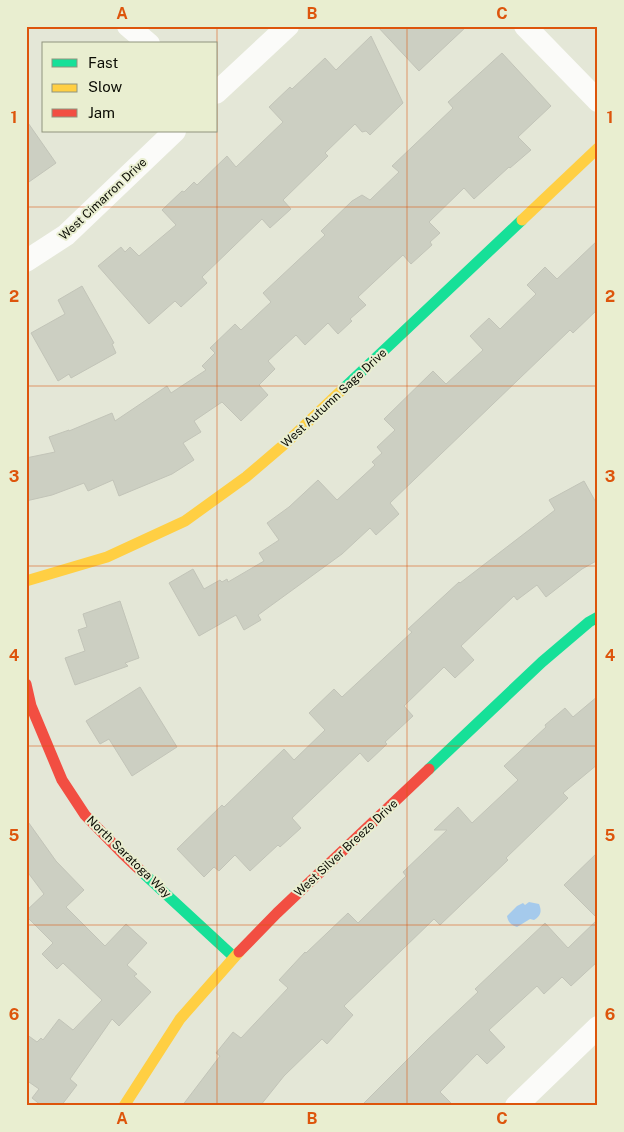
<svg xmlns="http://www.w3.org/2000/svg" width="624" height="1132" font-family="'Public Sans',sans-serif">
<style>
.water{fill:#a5caec}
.building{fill:#cccfc2;stroke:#c2c4b8}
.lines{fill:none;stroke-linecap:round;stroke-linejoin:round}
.street{stroke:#fbfbf9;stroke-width:22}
.fast{stroke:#16e098;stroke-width:11}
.slow{stroke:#ffcf43;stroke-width:11}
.jam{stroke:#f24e42;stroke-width:11}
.grid{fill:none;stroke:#dd550c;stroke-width:1;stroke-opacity:0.55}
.labels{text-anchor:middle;stroke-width:4;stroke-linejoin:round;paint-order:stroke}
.street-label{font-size:12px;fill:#0b0c04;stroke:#e9eed0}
.neatline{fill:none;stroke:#dd550c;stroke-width:2}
.grid-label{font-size:16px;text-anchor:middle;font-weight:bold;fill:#dd550c}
</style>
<rect width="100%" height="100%" fill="#e4e7d7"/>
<path class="water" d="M 529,902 L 539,904 C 542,911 541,916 534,920 L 530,919 L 517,927 C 511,925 508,922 507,916 L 517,906 L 523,903 L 525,905 Z"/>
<g class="building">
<path d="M 377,26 L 467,26 L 419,71 Z"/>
<path d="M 371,36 L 403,103 L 370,135 L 366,131 L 362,132 L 355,124 L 325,153 L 328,156 L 283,200 L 291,209 L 270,228 L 262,219 L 202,277 L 207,283 L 181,307 L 175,301 L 149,324 L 98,266 L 121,247 L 125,252 L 130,247 L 139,256 L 176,225 L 162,210 L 182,191 L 184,192 L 194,182 L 197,185 L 227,156 L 236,167 L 283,122 L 269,107 L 290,87 L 292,89 L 325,58 L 336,70 Z"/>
<path d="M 502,53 L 551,106 L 518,137 L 531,150 L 510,168 L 509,167 L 474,199 L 464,188 L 429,222 L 440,233 L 430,242 L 432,245 L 411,264 L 403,255 L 358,297 L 366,305 L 350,319 L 352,321 L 338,334 L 328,323 L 305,345 L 296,335 L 268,361 L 275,369 L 259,385 L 268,395 L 241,421 L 222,402 L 194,421 L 201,432 L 183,443 L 194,460 L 172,474 L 119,496 L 113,480 L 88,491 L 84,483 L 52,495 L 26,501 L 26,458 L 55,452 L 49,437 L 69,430 L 69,431 L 112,413 L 115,421 L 167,386 L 171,393 L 206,370 L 202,366 L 215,353 L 210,348 L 235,324 L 241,330 L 271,302 L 263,293 L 325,235 L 321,231 L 352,201 L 362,195 L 370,200 L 399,172 L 392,166 L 453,108 L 448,102 Z"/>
<path d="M 26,120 L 56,163 L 26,184 Z"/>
<path d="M 598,240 L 598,309 L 573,333 L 570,330 L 390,503 L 399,514 L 376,535 L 370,528 L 342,554 L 258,615 L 261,620 L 244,630 L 236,615 L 199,636 L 169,583 L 193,569 L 204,589 L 220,580 L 222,582 L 227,579 L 228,582 L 264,561 L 259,553 L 279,540 L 267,523 L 289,507 L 318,480 L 337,500 L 375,465 L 372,462 L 382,453 L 377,447 L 395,430 L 384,419 L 433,371 L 446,384 L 483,350 L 470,336 L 489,318 L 500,329 L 536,294 L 527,285 L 545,267 L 557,279 Z"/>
<path d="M 82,286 L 114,343 L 112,344 L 116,353 L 71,378 L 69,374 L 58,381 L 31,333 L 65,314 L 58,300 Z"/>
<path d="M 584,481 L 598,506 L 598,560 L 582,569 L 546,597 L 537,585 L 517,600 L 514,596 L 461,646 L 474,660 L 455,678 L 444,667 L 404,706 L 413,716 L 385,742 L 387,744 L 368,762 L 360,753 L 292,818 L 301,828 L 280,847 L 278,845 L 250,871 L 235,855 L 219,871 L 214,867 L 204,877 L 177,849 L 222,805 L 224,807 L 284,749 L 294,760 L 325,730 L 309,713 L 334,689 L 342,697 L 412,632 L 408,629 L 459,582 L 460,583 L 555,510 L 549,500 Z"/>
<path d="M 120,601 L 139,658 L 125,663 L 128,666 L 75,685 L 65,658 L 85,651 L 78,630 L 87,627 L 83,614 Z"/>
<path d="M 140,687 L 177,747 L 132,776 L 109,739 L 100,744 L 86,721 Z"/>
<path d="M 598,696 L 598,764 L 563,793 L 568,798 L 506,858 L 508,860 L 440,925 L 434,919 L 344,1006 L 353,1015 L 327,1044 L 322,1039 L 284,1076 L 260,1106 L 182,1106 L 220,1056 L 216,1053 L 233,1032 L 241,1038 L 288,988 L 279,980 L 305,952 L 306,953 L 348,913 L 358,923 L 406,876 L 403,872 L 447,830 L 434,830 L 458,807 L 472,823 L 518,780 L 504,766 L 546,727 L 545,725 L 565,708 L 573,717 Z"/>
<path d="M 26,819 L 56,861 L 84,890 L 66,907 L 105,946 L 126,924 L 147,943 L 127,965 L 137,974 L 134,976 L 151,992 L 119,1026 L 112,1019 L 70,1079 L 77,1085 L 61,1106 L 42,1106 L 32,1098 L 39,1089 L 26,1080 L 26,1034 L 37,1042 L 41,1038 L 43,1040 L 59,1019 L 73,1030 L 102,1000 L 63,963 L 57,969 L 42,954 L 53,943 L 26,916 L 26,911 L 44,894 L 26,870 Z"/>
<path d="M 598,852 L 598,961 L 571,986 L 562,977 L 544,994 L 537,986 L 489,1030 L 505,1047 L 487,1064 L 477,1054 L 440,1092 L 454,1106 L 361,1106 L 427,1040 L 478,992 L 475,989 L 545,923 L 568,948 L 598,919 L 564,885 Z"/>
</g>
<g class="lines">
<g class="street">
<path d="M 128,26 L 149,44"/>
<path d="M 525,26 L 598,101"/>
<path d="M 216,93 L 288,26"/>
<path d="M 26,261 L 66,235 L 175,131"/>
<path d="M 516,1106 L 598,1027"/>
</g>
<g class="fast">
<path d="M 343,389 L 522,220"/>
<path d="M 429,769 L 542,662 L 589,622 L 598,617"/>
<path d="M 142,872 L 234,957"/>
</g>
<g class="slow">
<path d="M 522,220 L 598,148"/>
<path d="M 26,581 L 107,557 L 185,521 L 246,477 L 287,442 L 343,389"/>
<path d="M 124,1106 L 180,1019 L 239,952"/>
</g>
<g class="jam">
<path d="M 26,684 L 31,706 L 62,780 L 85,815 L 122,853 L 142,872"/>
<path d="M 239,952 L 277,913 L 429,769"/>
</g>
</g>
<path class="grid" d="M 217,26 L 217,1106M 407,26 L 407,1106M 26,207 L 598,207M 26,386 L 598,386M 26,566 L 598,566M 26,746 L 598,746M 26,925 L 598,925"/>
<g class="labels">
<g class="street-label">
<text transform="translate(103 199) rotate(-43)" y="4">West Cimarron Drive</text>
<text transform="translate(334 398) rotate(-43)" y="4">West Autumn Sage Drive</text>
<text transform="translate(346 848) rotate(-43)" y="4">West Silver Breeze Drive</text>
<text transform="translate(129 857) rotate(44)" y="4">North Saratoga Way</text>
</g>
</g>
<rect width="624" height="1132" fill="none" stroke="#e9eed0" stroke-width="55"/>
<rect x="42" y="42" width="175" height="90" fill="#e9eed0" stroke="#90947e"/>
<rect x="52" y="59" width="25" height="8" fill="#16e098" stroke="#90947e"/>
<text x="88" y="68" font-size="15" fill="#0b0c04">Fast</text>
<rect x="52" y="84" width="25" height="8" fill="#ffcf43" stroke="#90947e"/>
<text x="88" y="92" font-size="15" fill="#0b0c04">Slow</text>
<rect x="52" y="109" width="25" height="8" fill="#f24e42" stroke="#90947e"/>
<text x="88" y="118" font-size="15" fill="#0b0c04">Jam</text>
<rect x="28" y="28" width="568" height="1076" class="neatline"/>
<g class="grid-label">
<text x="122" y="19">A</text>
<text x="312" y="19">B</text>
<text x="502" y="19">C</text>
<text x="14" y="123">1</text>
<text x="610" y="123">1</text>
<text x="14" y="302">2</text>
<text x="610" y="302">2</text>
<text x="14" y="482">3</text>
<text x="610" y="482">3</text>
<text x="14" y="661">4</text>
<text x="610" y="661">4</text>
<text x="14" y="841">5</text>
<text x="610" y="841">5</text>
<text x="14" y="1020">6</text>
<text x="610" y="1020">6</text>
<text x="122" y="1124">A</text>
<text x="312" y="1124">B</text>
<text x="502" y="1124">C</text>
</g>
</svg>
